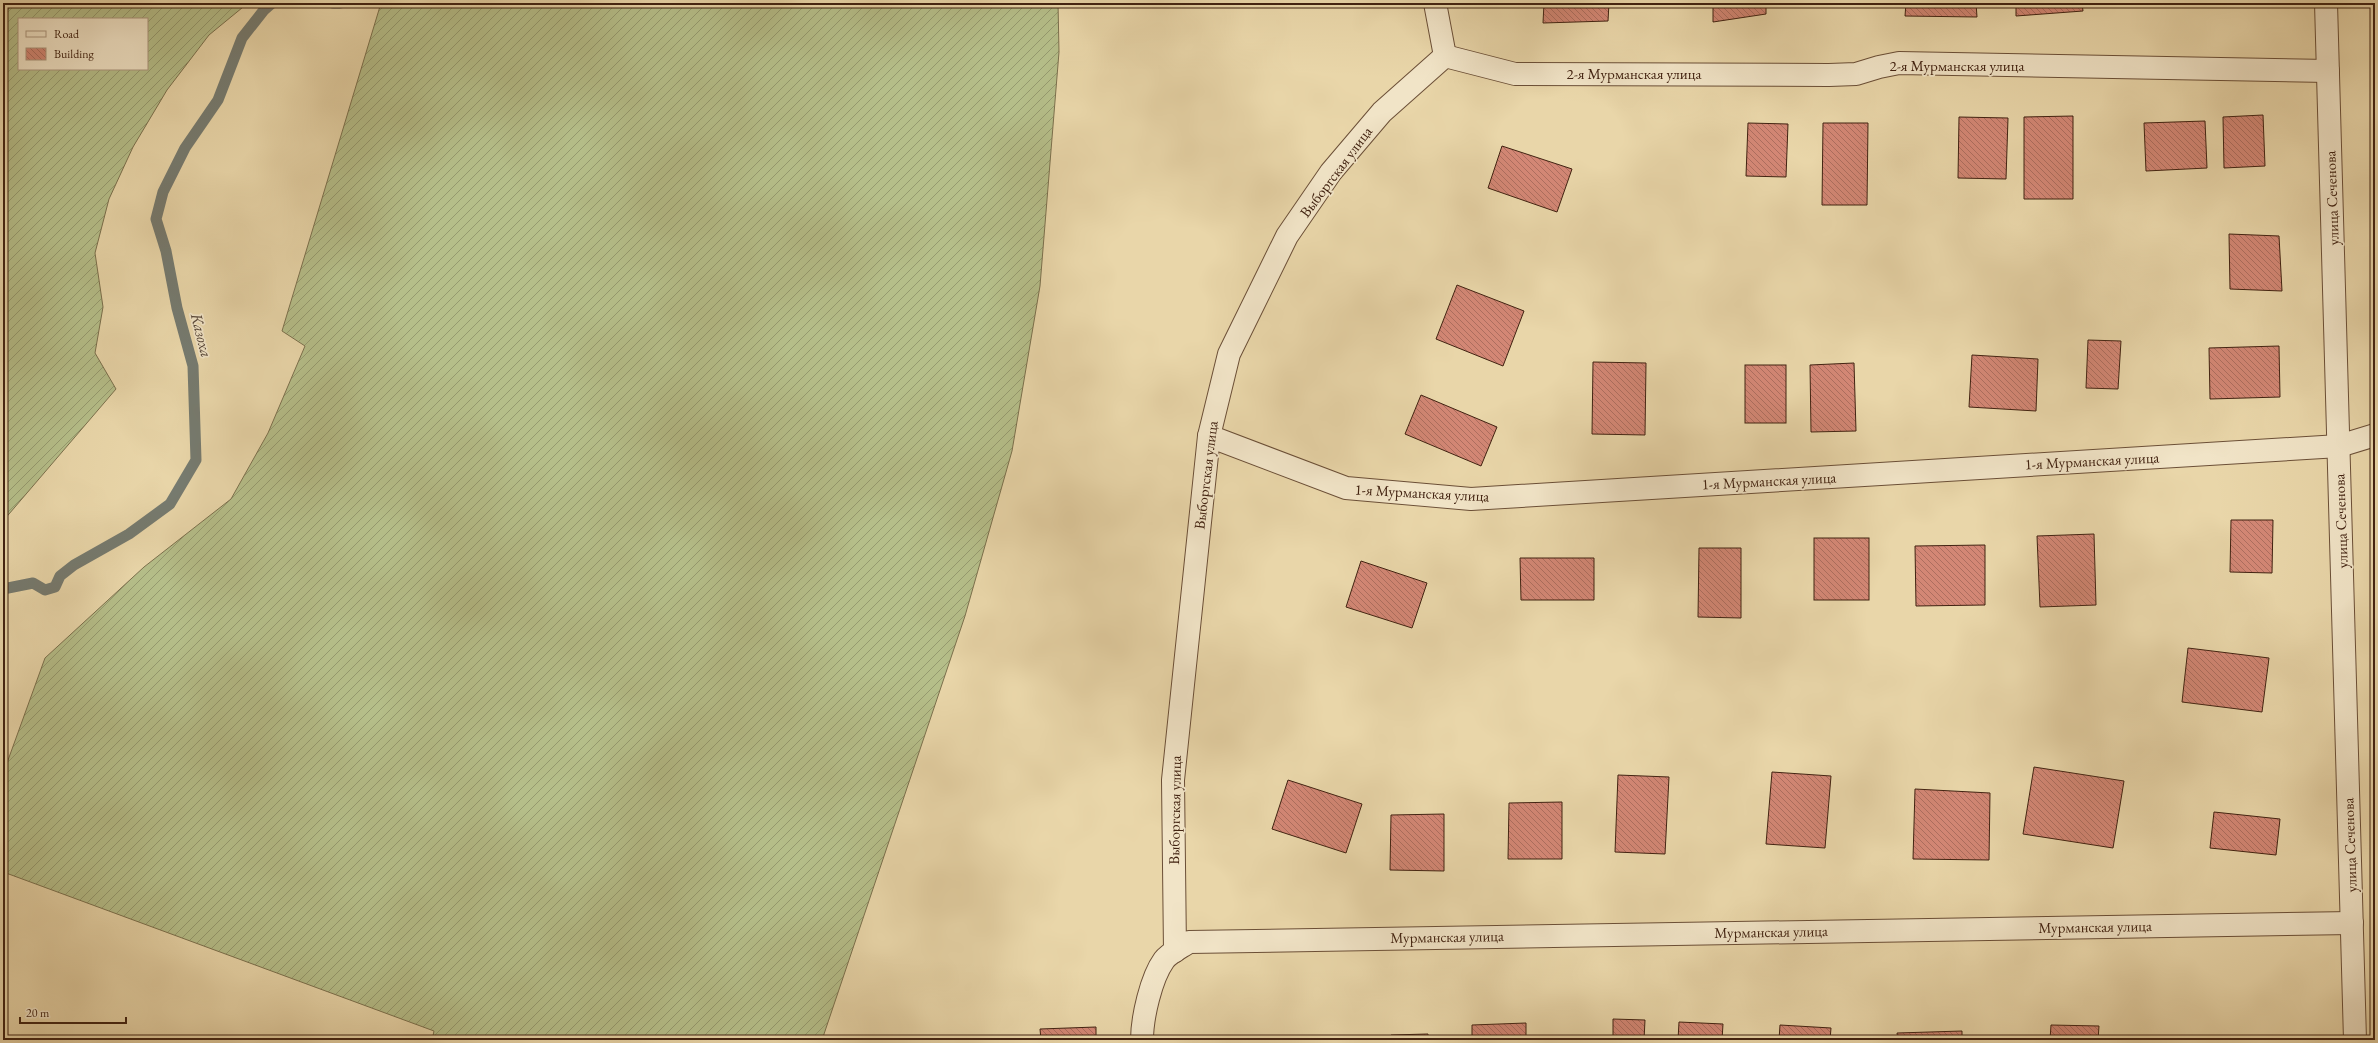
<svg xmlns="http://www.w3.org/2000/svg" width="2378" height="1043" font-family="'EB Garamond',serif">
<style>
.garden{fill:url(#garden-furrows);stroke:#7b704d;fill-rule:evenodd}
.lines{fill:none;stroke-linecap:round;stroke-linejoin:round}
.stream{stroke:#767b70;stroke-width:11}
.building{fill:url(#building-back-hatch);stroke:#412211}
.street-casing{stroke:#6b4f37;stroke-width:24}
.street{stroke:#f1e4c7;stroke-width:22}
.labels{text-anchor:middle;stroke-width:3.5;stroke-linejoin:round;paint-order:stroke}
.street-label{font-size:15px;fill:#412211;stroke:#f1e4c7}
.water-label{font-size:16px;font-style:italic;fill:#574739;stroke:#f1e4c7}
</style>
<defs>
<pattern id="garden-furrows" width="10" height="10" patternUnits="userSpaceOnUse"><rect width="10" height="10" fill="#b5be89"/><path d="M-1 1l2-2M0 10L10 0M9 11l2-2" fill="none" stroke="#959a6f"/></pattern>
<pattern id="building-back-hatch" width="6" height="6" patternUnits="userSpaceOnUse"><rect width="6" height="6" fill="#d38775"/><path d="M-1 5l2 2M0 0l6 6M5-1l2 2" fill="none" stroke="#ad6e5f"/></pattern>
</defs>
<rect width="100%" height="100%" fill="#e9d6a9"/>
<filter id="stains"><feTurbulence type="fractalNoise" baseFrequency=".005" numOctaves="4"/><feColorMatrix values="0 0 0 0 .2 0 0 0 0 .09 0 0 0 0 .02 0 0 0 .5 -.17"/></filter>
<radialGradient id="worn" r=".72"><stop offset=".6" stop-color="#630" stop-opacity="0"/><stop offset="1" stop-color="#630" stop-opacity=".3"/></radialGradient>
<g class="garden">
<path d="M 13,3 L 248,3 L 209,35 L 167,90 L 133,147 L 109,199 L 95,253 L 103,307 L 95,353 L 116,389 L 3,521 L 3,16 ZM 19,19 L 147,19 L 147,69 L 19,69 Z"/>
<path d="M 381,3 L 1058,3 L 1059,52 L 1040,286 L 1012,451 L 965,616 L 822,1040 L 432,1040 L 434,1031 L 6,873 L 3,868 L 3,774 L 45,658 L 144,567 L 231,499 L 268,433 L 305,346 L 282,331 Z"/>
</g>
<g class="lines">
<g class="stream">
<path d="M 333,3 L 340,3"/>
<path d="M 3,589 L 33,583 L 45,590 L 55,587 L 60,576 L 74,565 L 129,534 L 170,504 L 196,460 L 193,366 L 177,308 L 166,251 L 156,219 L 163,192 L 185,148 L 218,100 L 242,38 L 264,10 L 272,3"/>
</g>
</g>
<g class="building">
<path d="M 1544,3 L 1609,3 L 1608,21 L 1543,23 Z"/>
<path d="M 1713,3 L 1766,3 L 1766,14 L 1713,22 Z"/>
<path d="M 1906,3 L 1976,3 L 1977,17 L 1905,16 Z"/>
<path d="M 2016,3 L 2082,3 L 2083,11 L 2016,16 Z"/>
<path d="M 2263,115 L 2265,166 L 2224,168 L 2223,117 Z"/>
<path d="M 2073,116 L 2073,199 L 2024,199 L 2024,117 Z"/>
<path d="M 1959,117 L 2008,118 L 2006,179 L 1958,178 Z"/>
<path d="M 2205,121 L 2207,168 L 2146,171 L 2144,123 Z"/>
<path d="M 1748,123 L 1788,124 L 1786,177 L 1746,176 Z"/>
<path d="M 1823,123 L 1868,123 L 1867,205 L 1822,205 Z"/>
<path d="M 1502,146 L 1572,169 L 1557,212 L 1488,188 Z"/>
<path d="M 2229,234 L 2279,236 L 2282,291 L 2230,289 Z"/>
<path d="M 1457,285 L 1524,311 L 1503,366 L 1436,339 Z"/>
<path d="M 2088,340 L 2121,341 L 2118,389 L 2086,388 Z"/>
<path d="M 2279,346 L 2280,397 L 2210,399 L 2209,348 Z"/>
<path d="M 1972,355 L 2038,359 L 2036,411 L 1969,407 Z"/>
<path d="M 1593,362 L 1646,363 L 1645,435 L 1592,434 Z"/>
<path d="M 1854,363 L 1856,431 L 1811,432 L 1810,365 Z"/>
<rect x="1745" y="365" width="41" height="58"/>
<path d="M 1421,395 L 1497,427 L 1481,466 L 1405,434 Z"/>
<path d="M 2231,520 L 2273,520 L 2272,573 L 2230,572 Z"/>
<path d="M 2094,534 L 2096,605 L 2040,607 L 2037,536 Z"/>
<rect x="1814" y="538" width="55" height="62"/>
<path d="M 1985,545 L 1985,605 L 1916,606 L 1915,546 Z"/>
<path d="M 1699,548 L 1741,548 L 1741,618 L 1698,617 Z"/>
<path d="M 1520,558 L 1594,558 L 1594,600 L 1521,600 Z"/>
<path d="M 1361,561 L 1427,583 L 1412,628 L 1346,607 Z"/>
<path d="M 2188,648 L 2269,658 L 2262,712 L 2182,702 Z"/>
<path d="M 2034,767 L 2124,781 L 2113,848 L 2023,834 Z"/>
<path d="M 1772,772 L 1831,776 L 1825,848 L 1766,844 Z"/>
<path d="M 1618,775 L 1669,777 L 1665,854 L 1615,852 Z"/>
<path d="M 1288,780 L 1362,804 L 1346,853 L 1272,829 Z"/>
<path d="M 1915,789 L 1990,793 L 1989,860 L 1913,859 Z"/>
<path d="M 1562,802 L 1562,859 L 1508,859 L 1509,803 Z"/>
<path d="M 2214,812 L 2280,819 L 2276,855 L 2210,848 Z"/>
<path d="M 1444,814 L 1444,871 L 1390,870 L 1391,815 Z"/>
<path d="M 1613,1019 L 1645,1020 L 1644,1040 L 1613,1040 Z"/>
<path d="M 1679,1022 L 1723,1024 L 1722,1040 L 1678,1040 Z"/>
<path d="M 1526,1023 L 1526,1040 L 1472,1040 L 1472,1025 Z"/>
<path d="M 1780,1025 L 1831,1028 L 1830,1040 L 1779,1040 Z"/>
<path d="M 2051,1025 L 2099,1026 L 2098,1040 L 2050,1040 Z"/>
<path d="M 1096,1027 L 1096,1040 L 1041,1040 L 1040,1029 Z"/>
<path d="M 1962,1031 L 1962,1040 L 1898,1040 L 1897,1033 Z"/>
<path d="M 1428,1034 L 1428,1040 L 1391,1040 L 1391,1035 Z"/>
</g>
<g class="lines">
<g class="street-casing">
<g id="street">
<path d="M 1435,3 L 1445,56"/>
<path d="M 2326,3 L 2355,1040"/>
<path d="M 1445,56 L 1515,74 L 1829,75 L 1856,74 L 1879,67 L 1899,63 L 2328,71"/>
<path d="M 1209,436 L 1346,488 L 1471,499 L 2339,446 L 2375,435"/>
<path d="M 1175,951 L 1173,780 L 1209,436 L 1229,354 L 1287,236 L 1331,172 L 1382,112 L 1445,56"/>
<path d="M 1142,1040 C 1142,1018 1151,978 1164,960 C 1169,953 1182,947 1189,942 L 2352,923"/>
</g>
</g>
<use href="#street" class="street"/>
</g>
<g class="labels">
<g class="street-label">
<text x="1957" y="71">2-я Мурманская улица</text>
<text x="1634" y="79">2-я Мурманская улица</text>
<text transform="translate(1336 172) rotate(-53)" y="5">Выборгская улица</text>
<text transform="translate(2332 198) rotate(-92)" y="5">улица Сеченова</text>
<text transform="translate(2092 461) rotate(-3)" y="5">1-я Мурманская улица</text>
<text transform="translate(1206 475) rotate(-83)" y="5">Выборгская улица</text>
<text transform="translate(1769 481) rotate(-3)" y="5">1-я Мурманская улица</text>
<text transform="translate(1422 493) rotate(3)" y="5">1-я Мурманская улица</text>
<text transform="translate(2341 521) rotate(-92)" y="5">улица Сеченова</text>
<text transform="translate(1175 810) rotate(-89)" y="5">Выборгская улица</text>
<text transform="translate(2350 845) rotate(-92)" y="5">улица Сеченова</text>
<text transform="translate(2095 927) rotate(-1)" y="5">Мурманская улица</text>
<text transform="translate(1771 932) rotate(-1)" y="5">Мурманская улица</text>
<text transform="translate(1447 937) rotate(-1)" y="5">Мурманская улица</text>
</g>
<g class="water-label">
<text transform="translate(202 335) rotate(76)" y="6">Казоха</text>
</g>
</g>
<rect width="2378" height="1043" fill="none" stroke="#e9d6a9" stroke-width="16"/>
<rect x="4" y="4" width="2370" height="1035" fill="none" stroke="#412211" stroke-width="2"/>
<rect x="8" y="8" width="2362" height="1027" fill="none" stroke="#412211"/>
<rect x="18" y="18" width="130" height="52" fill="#f1e4c7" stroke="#ab967e"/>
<rect x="26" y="31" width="20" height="6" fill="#f1e4c7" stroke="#ab967e"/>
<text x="54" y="38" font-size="12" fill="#412211">Road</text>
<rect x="26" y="48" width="20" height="12" fill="url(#building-back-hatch)" stroke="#ab967e"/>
<text x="54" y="58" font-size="12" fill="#412211">Building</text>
<path d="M20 1017v6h106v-6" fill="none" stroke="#412211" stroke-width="2"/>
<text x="26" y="1017" font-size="12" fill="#412211" stroke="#f1e4c7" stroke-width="3" paint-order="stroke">20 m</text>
<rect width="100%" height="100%" filter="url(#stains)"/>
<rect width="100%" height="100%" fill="url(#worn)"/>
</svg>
